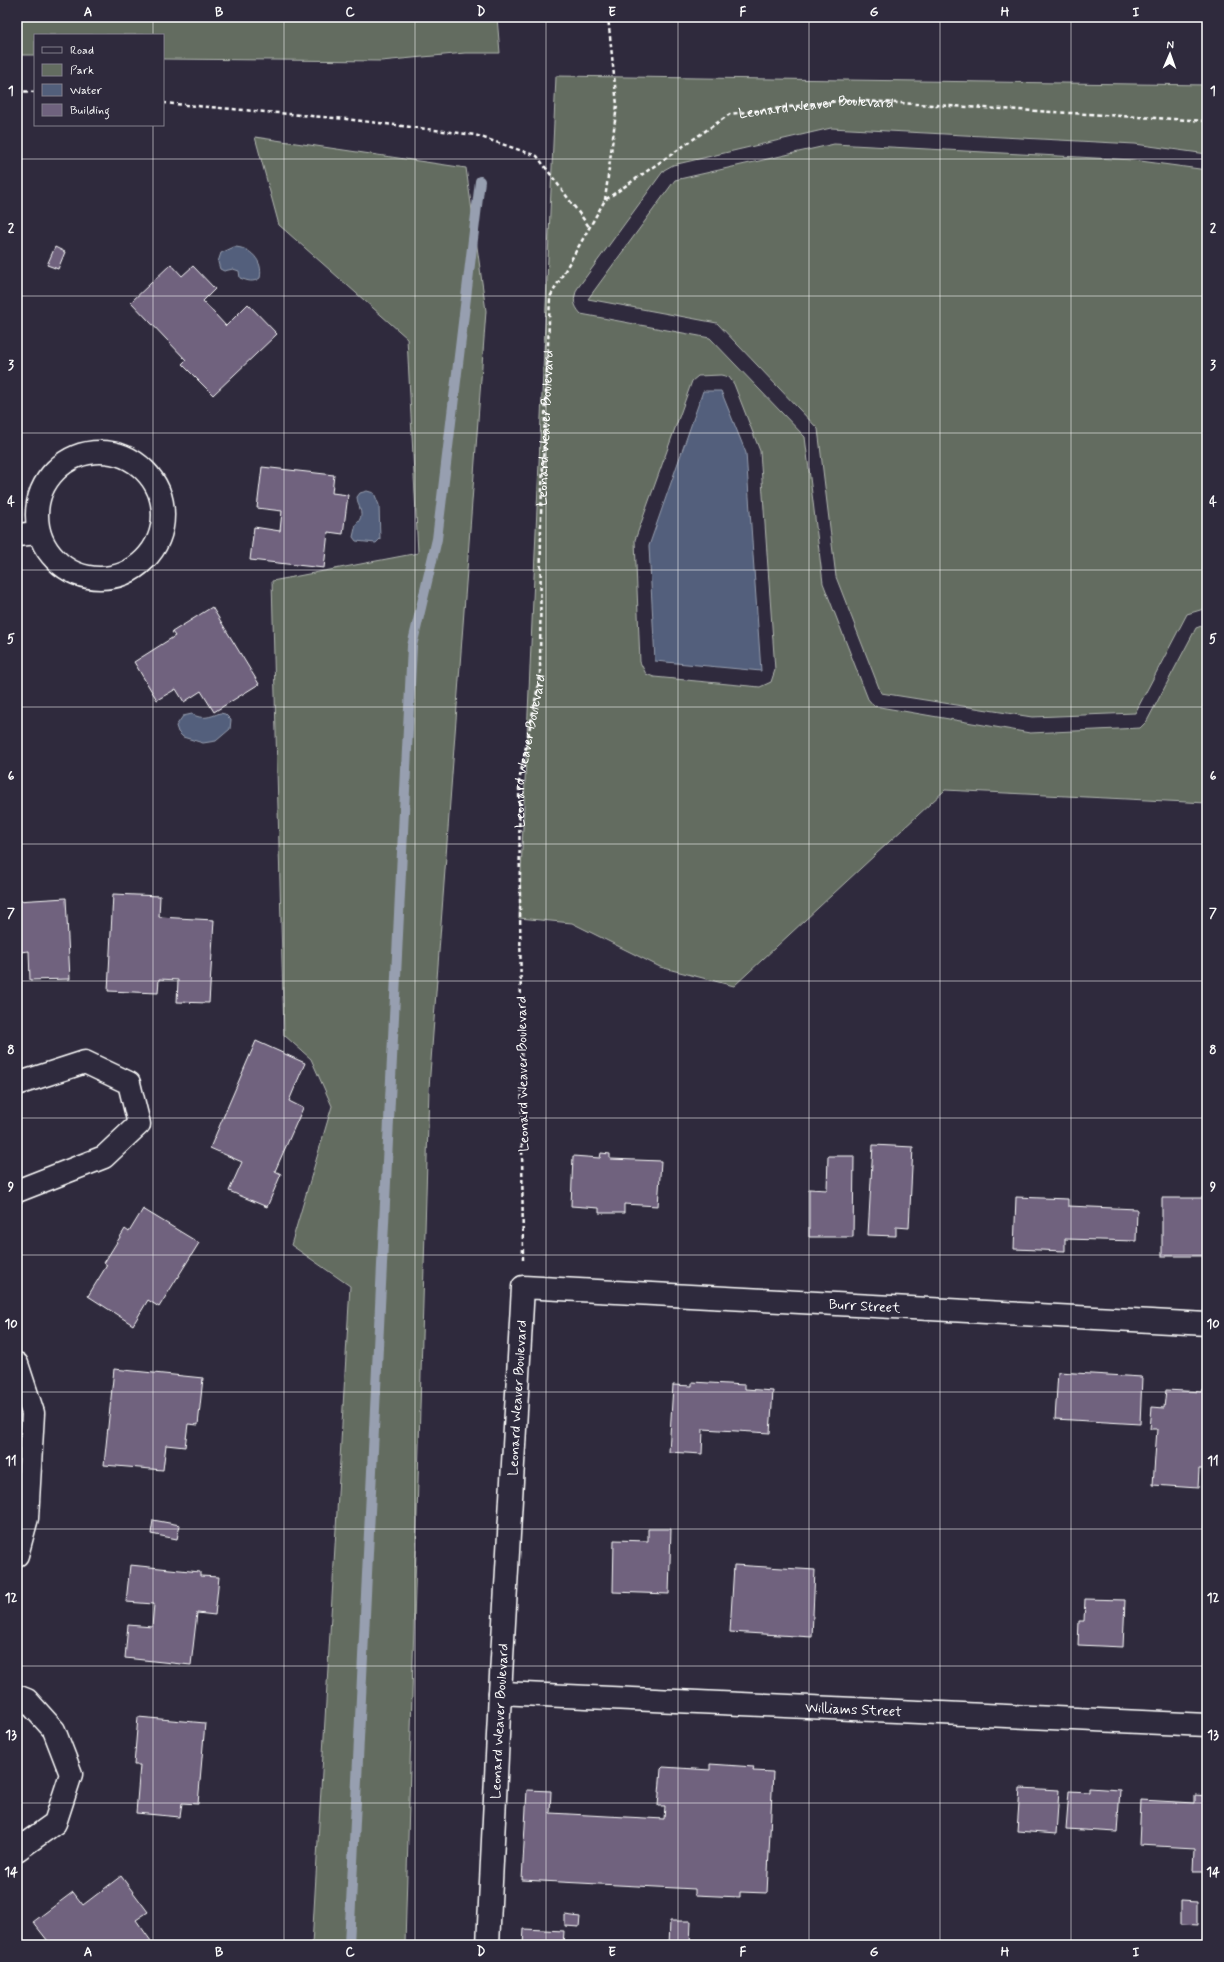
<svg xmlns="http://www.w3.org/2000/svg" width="1224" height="1962" font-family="Mynerve,sans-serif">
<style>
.green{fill:#636c60;stroke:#b1b6b0;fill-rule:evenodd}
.water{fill:#525f7b;stroke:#979fb0}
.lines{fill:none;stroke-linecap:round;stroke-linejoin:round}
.stream{stroke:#979fb0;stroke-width:10}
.building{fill:#6f627e;stroke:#fff}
.minor-casing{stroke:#fff;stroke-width:25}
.path{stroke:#fff;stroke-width:2.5;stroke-dasharray:4 3;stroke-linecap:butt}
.minor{stroke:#2f2a3d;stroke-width:22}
.grid{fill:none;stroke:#fff;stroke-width:1;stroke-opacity:0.55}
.labels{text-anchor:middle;stroke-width:4;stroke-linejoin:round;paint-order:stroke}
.street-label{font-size:14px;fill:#fff;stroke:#2f2a3d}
.neatline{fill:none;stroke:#fff;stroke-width:1.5}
.grid-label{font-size:13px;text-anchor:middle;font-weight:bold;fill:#fff}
</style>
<rect width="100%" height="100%" fill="#2f2a3d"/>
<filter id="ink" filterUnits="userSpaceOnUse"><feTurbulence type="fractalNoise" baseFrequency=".025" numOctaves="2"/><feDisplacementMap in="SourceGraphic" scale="8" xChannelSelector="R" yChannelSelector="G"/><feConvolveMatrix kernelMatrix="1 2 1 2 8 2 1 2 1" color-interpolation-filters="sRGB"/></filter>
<g filter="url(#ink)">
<g class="green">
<path d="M 17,17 L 497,17 L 500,53 L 465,53 L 381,61 L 163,59 L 163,35 L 35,35 L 35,55 L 17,55 Z"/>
<path d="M 556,76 L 1207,85 L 1207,154 L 1135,144 L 831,128 L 673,165 L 664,170 L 577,289 C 573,300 573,305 581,314 L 710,338 L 805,437 L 823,583 L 868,699 L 874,706 L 1030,733 L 1140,728 L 1147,721 L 1196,628 L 1207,624 L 1207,803 L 945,790 L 734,986 L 660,967 L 572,923 L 519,918 ZM 721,375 L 729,377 L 734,384 L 760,451 L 775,670 L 771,682 L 760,687 L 654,677 L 646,674 L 640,662 L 635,540 L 692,381 L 698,376 Z"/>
<path d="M 255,137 L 466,168 L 486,311 L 429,1088 L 405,1945 L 312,1945 L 350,1286 L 291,1245 L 332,1106 L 311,1059 L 284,1035 L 272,581 L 418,553 L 407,338 L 279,225 Z"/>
<path d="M 834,144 L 1133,160 L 1207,170 L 1207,608 L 1187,614 L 1135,713 L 1032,717 L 881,693 L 836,577 L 818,429 L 717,323 L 588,299 L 675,180 Z"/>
</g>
<g class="water">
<path d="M 234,247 C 250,247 264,261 260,278 C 253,283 248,281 240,278 L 239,271 L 233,269 L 224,271 L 220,269 L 218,262 L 221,253 Z"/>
<path d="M 703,391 L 721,391 L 746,453 L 761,671 L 655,661 L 649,546 Z"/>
<path d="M 367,491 L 374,493 L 379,505 L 380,539 L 376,543 L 356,541 L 353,537 L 356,524 C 366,515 358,508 357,497 L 360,493 Z"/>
<path d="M 220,713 L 225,714 L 231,720 L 230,729 L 216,741 L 203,743 L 183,737 L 178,732 L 176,726 L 183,716 L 192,714 C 202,720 210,717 220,713 Z"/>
</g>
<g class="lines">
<path class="stream" d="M 349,1945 L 412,646 L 437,539 L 480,181"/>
</g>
<g class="building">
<path d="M 55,247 L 65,252 L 58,269 L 47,265 Z"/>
<path d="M 171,264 L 182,276 L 193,266 L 215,289 L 203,301 L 226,326 L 248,304 L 277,334 L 213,395 L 182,364 L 186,360 L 131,302 Z"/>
<path d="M 262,467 L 334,475 L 332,493 L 348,495 L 343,534 L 328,532 L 324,568 L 250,560 L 254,527 L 280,531 L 282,511 L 257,508 Z"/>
<path d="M 212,607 L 259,684 L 214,712 L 201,691 L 184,702 L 176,689 L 157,700 L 134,662 L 175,636 L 172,632 Z"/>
<path d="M 113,894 L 160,896 L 159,917 L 214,920 L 209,1003 L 177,1002 L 178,980 L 159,979 L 158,993 L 108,991 Z"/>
<path d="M 66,898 L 70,979 L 30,980 L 29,951 L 20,952 L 20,962 L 17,962 L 17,901 Z"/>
<path d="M 256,1041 L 305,1063 L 289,1101 L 303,1108 L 275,1171 L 281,1174 L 267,1207 L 229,1191 L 242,1162 L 210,1148 Z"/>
<path d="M 873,1145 L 913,1147 L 909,1228 L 896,1227 L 896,1236 L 868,1235 Z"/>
<path d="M 601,1153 L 610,1154 L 610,1159 L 661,1161 L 658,1206 L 624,1204 L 624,1213 L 599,1213 L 599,1208 L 571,1206 L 573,1156 L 600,1158 Z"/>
<path d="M 828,1156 L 854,1156 L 853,1237 L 809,1237 L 809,1189 L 827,1190 Z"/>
<path d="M 1016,1197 L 1068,1199 L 1068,1206 L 1137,1209 L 1136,1241 L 1065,1239 L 1065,1251 L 1014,1249 Z"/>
<rect x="1162" y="1198" width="45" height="58"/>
<path d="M 143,1209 L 199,1243 L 159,1307 L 148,1300 L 133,1325 L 88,1296 L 107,1265 L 104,1263 L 125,1229 L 129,1232 Z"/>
<path d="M 114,1369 L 203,1378 L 198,1425 L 188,1424 L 185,1447 L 166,1445 L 163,1470 L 104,1465 Z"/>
<path d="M 1058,1372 L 1142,1377 L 1140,1424 L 1055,1419 Z"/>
<path d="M 692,1382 L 745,1385 L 745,1389 L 773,1391 L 770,1433 L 703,1429 L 702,1454 L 669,1452 L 673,1385 L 692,1386 Z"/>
<path d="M 1166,1390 L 1202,1392 L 1202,1390 L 1207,1390 L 1207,1469 L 1199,1469 L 1198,1488 L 1153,1485 L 1157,1429 L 1150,1429 L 1152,1407 L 1164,1408 Z"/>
<path d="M 153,1520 L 180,1525 L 177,1539 L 151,1534 Z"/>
<path d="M 648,1529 L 671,1529 L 669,1594 L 613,1592 L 614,1540 L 648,1541 Z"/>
<path d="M 130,1565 L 200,1572 L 200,1576 L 219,1577 L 215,1615 L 197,1613 L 191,1665 L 125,1658 L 128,1625 L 152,1627 L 154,1604 L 126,1602 Z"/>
<path d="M 734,1565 L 815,1570 L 812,1637 L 730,1632 Z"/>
<path d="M 1085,1599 L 1125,1600 L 1123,1647 L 1078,1645 L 1079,1621 L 1084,1621 Z"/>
<path d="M 138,1717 L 205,1723 L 198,1804 L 182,1803 L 180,1817 L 136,1813 L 140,1765 L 134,1765 Z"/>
<path d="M 710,1764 L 754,1767 L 753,1771 L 773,1772 L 767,1893 L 740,1892 L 740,1897 L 695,1895 L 695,1889 L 522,1880 L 527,1790 L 551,1791 L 550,1813 L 664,1819 L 665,1806 L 658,1806 L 661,1769 L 663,1767 L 710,1770 Z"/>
<path d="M 1020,1788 L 1059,1790 L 1056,1834 L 1017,1831 Z"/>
<path d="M 1089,1788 L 1120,1790 L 1117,1832 L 1066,1829 L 1069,1791 L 1089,1792 Z"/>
<path d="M 1195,1795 L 1207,1796 L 1207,1871 L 1193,1871 L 1194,1848 L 1139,1845 L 1141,1800 L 1195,1803 Z"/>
<path d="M 121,1876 L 148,1912 L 136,1920 L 151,1941 L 145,1945 L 51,1945 L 33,1922 L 73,1892 L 83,1905 Z"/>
<path d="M 1180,1901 L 1197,1902 L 1197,1926 L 1180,1925 Z"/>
<path d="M 565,1915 L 580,1917 L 579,1927 L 565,1926 Z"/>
<path d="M 670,1921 L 691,1921 L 690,1945 L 669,1945 Z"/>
<path d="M 524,1929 L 564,1931 L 563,1945 L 523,1945 Z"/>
<rect x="1128" y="1944" width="15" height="1"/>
</g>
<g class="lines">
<g class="minor-casing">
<g id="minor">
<circle cx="100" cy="515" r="63"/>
<path d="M 17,535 L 39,533"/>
<path d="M 17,1084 L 85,1062 L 129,1083 L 139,1124 L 104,1157 L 17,1191"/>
<path d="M 17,1364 L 33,1413 L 27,1518 L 17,1555"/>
<path id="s2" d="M 500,1693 L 1207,1725"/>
<path d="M 17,1696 L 27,1700 L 54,1730 L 71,1774 L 55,1823 L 17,1850"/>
<path id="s3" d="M 488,1945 L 500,1693 L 523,1287 L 1207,1324"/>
</g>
</g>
<g class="path">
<path d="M 17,91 L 35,92"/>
<path d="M 163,103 L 346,119 L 475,135 L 537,156 L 590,228"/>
<path d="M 605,200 L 617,105 L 608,17"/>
<path id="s1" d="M 523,1260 L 519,782 L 540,676 L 541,513 L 550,297 L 605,200 L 730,114 L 848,100 L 1207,121"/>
</g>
<use href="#minor" class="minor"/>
</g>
</g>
<path class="grid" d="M 153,17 L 153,35M 284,17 L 284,1945M 415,17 L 415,1945M 546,17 L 546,1945M 678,17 L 678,1945M 809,17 L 809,1945M 940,17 L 940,1945M 1071,17 L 1071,1945M 153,125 L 153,1945M 17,159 L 1207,159M 17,296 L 1207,296M 17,433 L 1207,433M 17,570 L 1207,570M 17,707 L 1207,707M 17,844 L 1207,844M 17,981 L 1207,981M 17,1118 L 1207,1118M 17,1255 L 1207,1255M 17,1392 L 1207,1392M 17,1529 L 1207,1529M 17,1666 L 1207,1666M 17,1803 L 1207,1803"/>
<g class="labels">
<g class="street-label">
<text dy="5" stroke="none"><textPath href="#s1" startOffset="1315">Leonard Weaver Boulevard</textPath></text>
<text dy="5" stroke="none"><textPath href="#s1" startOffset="834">Leonard Weaver Boulevard</textPath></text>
<text dy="5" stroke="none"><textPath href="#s1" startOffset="510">Leonard Weaver Boulevard</textPath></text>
<text transform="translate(522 1074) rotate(-91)" y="5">Leonard Weaver Boulevard</text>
<text dy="5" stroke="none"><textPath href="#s3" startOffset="1001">Burr Street</textPath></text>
<text dy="5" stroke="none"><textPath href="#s3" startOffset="548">Leonard Weaver Boulevard</textPath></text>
<text dy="5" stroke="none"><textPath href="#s2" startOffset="354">Williams Street</textPath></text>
<text dy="5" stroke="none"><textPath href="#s3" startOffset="224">Leonard Weaver Boulevard</textPath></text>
</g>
</g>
<rect width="1224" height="1962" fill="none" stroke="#2f2a3d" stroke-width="44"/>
<rect x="34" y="34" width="130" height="92" fill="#2f2a3d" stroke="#827f8b"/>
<rect x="42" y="47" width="20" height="6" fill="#2f2a3d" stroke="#827f8b"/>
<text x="70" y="54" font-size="12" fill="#ffffff">Road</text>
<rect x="42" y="64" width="20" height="12" fill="#636c60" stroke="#827f8b"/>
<text x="70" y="74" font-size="12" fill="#ffffff">Park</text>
<rect x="42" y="84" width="20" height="12" fill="#525f7b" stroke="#827f8b"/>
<text x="70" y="94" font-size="12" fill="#ffffff">Water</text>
<rect x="42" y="104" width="20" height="12" fill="#6f627e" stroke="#827f8b"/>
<text x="70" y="114" font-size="12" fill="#ffffff">Building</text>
<g transform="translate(1170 54) rotate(2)" stroke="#2f2a3d" stroke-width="3" paint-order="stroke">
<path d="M0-3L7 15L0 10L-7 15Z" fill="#ffffff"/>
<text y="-6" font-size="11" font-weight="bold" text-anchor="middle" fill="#ffffff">N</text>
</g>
<rect x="22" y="22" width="1180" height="1918" class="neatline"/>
<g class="grid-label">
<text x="88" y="16">A</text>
<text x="219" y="16">B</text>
<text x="350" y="16">C</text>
<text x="481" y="16">D</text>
<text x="612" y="16">E</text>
<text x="743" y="16">F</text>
<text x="874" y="16">G</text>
<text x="1005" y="16">H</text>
<text x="1136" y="16">I</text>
<text x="11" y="95">1</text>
<text x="1213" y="95">1</text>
<text x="11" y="232">2</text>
<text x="1213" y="232">2</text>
<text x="11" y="369">3</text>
<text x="1213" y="369">3</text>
<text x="11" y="506">4</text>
<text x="1213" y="506">4</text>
<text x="11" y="643">5</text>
<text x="1213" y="643">5</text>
<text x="11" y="780">6</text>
<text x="1213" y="780">6</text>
<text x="11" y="917">7</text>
<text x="1213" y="917">7</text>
<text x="11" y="1054">8</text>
<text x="1213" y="1054">8</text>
<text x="11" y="1191">9</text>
<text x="1213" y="1191">9</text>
<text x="11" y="1328">10</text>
<text x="1213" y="1328">10</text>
<text x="11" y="1465">11</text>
<text x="1213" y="1465">11</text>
<text x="11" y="1602">12</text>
<text x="1213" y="1602">12</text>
<text x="11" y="1739">13</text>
<text x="1213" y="1739">13</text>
<text x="11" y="1876">14</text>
<text x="1213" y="1876">14</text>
<text x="88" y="1956">A</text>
<text x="219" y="1956">B</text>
<text x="350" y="1956">C</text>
<text x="481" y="1956">D</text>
<text x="612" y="1956">E</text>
<text x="743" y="1956">F</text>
<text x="874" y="1956">G</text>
<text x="1005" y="1956">H</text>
<text x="1136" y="1956">I</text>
</g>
</svg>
